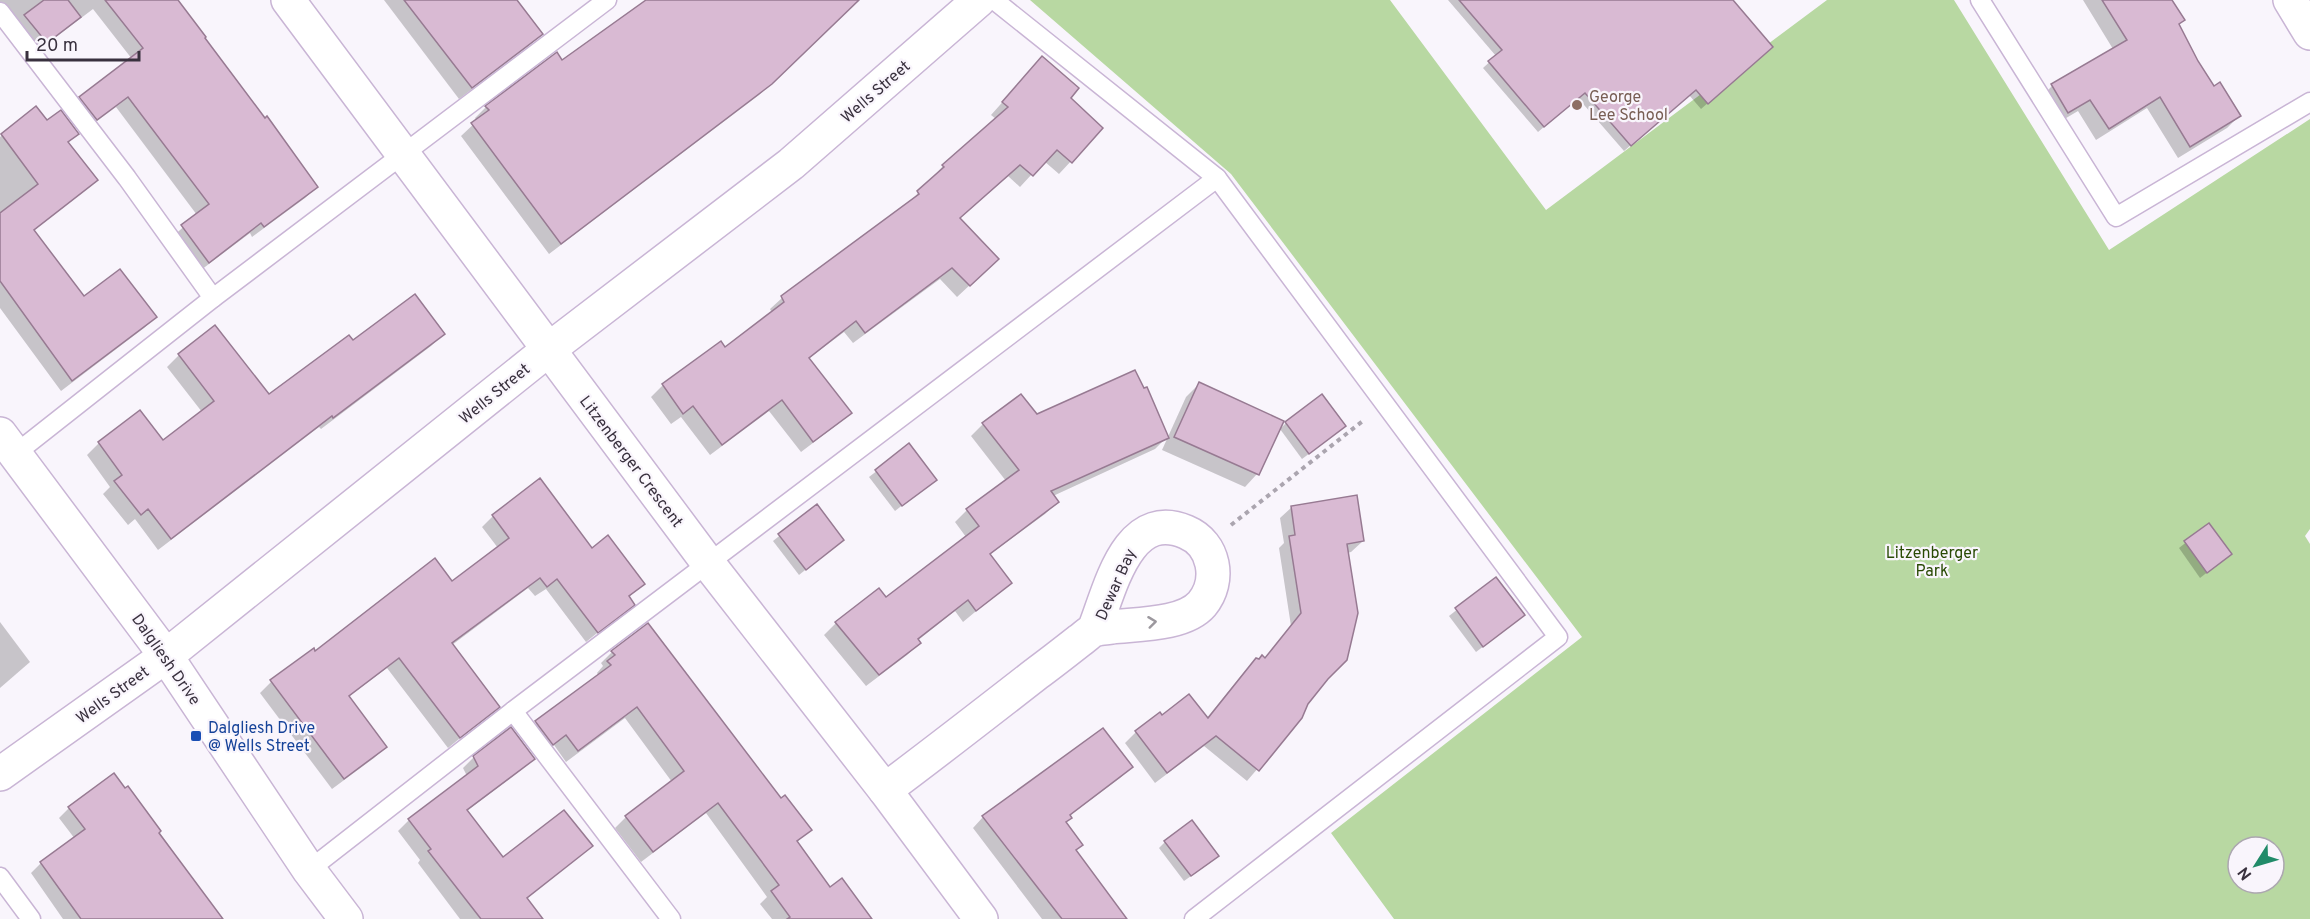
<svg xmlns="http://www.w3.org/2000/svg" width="2310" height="919" font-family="Overpass,sans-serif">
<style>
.green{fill:#b8d8a2;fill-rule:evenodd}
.shadow{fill:#0003}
.building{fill:#d9bad3;stroke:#977a92;stroke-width:1.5}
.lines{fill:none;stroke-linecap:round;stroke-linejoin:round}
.service-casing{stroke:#c9b5d5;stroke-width:21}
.minor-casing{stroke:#c9b5d5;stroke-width:36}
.tertiary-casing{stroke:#c9b5d5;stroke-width:36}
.path{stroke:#aba5af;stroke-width:4;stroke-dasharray:4.5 4.5;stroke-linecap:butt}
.service{stroke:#fff;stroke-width:18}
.minor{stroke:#fff;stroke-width:33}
.tertiary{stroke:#fff;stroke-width:33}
.oneway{stroke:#9c989e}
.education-dot{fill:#8d6e63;stroke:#f9f5fc;stroke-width:2}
.transit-dot{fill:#1a4fb4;stroke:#f9f5fc;stroke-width:2}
.labels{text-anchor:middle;stroke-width:4.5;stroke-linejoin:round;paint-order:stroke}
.street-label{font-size:16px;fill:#39313e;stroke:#f9f5fc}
.education-label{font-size:16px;fill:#785e54;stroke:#f9f5fc;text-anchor:start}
.park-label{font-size:16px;fill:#294a04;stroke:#f9f5fc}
.transit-label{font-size:16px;fill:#164399;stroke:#f9f5fc;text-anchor:start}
</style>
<rect width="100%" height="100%" fill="#f9f5fc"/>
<path class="green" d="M 1030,0 L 1390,0 L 1546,210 L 1827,0 L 1954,0 L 2109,250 L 2310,119 L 2310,529 L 2305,536 L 2310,544 L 2310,919 L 1394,919 L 1331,833 L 1582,637 L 1231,174 ZM 2238,847 L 2274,847 L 2274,883 L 2238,883 Z"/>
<g class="shadow">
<path d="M 0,0 L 170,0 L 203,38 L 316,187 L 305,198 L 252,237 L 250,233 L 197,273 L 171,238 L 197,215 L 116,107 L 85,130 L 69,109 L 80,98 L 132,59 L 93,9 L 35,53 L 0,5 Z"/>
<path d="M 384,0 L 515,0 L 541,34 L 529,46 L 459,99 Z"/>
<path d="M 649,0 L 855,0 L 759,95 L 549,254 L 461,136 L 477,121 L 475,118 L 486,107 L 562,62 Z"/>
<path d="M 1448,0 L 1731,0 L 1765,53 L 1701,109 L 1689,95 L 1624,151 L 1578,98 L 1538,132 L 1483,68 L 1496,56 Z"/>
<path d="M 2083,0 L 2171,0 L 2183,20 L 2178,26 L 2197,62 L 2214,88 L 2239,116 L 2227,128 L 2178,158 L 2147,108 L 2096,140 L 2078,111 L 2056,124 L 2040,98 L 2052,86 L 2113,49 Z"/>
<path d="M 1031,70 L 1069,98 L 1101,129 L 1059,174 L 1044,161 L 1020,187 L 1008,176 L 959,219 L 985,271 L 957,297 L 940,279 L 853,343 L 844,332 L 808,359 L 850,412 L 838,424 L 801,452 L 769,411 L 710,455 L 681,417 L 671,424 L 651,397 L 663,385 L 720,343 L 725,349 L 772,313 L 770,309 L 782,298 L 907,205 L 943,166 L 996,119 L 991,115 Z"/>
<path d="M 36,108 L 47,123 L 77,133 L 67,143 L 96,180 L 33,231 L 84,298 L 155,317 L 144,328 L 61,391 L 0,308 L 0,137 Z"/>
<path d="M 443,334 L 431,346 L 321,429 L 319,427 L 158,550 L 135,519 L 128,525 L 103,494 L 110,487 L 87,455 L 99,443 L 140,412 L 163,442 L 202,412 L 167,367 L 179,355 L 268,397 L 353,342 Z"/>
<path d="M 1199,384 L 1282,422 L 1257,474 L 1245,487 L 1162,450 L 1186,397 Z"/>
<path d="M 1036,416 L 1167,437 L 1155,449 L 1053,496 L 1057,502 L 1045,514 L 989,555 L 1010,583 L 963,622 L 955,611 L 917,641 L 919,643 L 907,655 L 866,686 L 824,635 L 836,623 L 886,599 L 966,537 L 955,522 L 967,510 L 1006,481 L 971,436 L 983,424 Z"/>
<path d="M 1286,423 L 1338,432 L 1302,459 L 1280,429 Z"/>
<path d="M 909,446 L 928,485 L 895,511 L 869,477 Z"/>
<path d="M 817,506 L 842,540 L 799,575 L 773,541 Z"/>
<path d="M 1292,507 L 1363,541 L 1351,552 L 1347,553 L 1301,718 L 1247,781 L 1204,746 L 1155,783 L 1125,743 L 1136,732 L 1162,717 L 1206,719 L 1245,671 L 1257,660 L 1264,659 L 1291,626 L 1279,548 L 1284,543 L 1280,518 Z"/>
<path d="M 493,516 L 592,550 L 643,584 L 628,598 L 633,604 L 586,642 L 546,589 L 535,596 L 528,588 L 452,645 L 498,707 L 448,748 L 387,668 L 348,697 L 385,747 L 374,758 L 332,789 L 260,693 L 271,682 L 315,653 L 451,583 L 498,548 L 482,527 Z"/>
<path d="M 2208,525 L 2223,560 L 2200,578 L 2179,548 Z"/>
<path d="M 1496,579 L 1517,621 L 1476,652 L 1449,616 Z"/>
<path d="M 0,622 L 30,662 L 0,688 Z"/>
<path d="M 612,652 L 781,800 L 810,830 L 796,843 L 829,889 L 871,919 L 772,919 L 760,904 L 767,897 L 706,813 L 641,862 L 615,828 L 626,817 L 672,782 L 625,718 L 566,762 L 554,745 L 541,755 L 525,734 L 536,723 L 599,676 L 597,673 L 603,666 L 601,663 Z"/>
<path d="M 474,757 L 533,758 L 522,769 L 467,811 L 503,859 L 591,846 L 526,899 L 541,919 L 460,919 L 418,863 L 420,860 L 398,831 L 409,820 L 467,776 L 463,768 Z"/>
<path d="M 1131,767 L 1120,778 L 1069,816 L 1065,823 L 1074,851 L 1107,919 L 1042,919 L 973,828 L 983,817 Z"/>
<path d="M 128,788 L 206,898 L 222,919 L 63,919 L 31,873 L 41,863 L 75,839 L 59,818 L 69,808 Z"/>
<path d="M 1165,842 L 1211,862 L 1184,881 L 1159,848 Z"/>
</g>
<g class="building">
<path d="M 44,0 L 68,0 L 81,17 L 47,43 L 24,15 Z"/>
<path d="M 105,0 L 178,0 L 206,37 L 205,38 L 265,118 L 267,116 L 318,187 L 264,227 L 261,223 L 209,263 L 181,225 L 209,204 L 128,97 L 97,120 L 79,97 L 143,48 Z"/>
<path d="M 404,0 L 517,0 L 543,34 L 472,88 Z"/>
<path d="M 646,0 L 859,0 L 772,84 L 561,244 L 471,123 L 489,110 L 485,106 L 557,52 L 562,60 Z"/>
<path d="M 1459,0 L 1733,0 L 1773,47 L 1708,104 L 1696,90 L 1631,146 L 1585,93 L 1544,127 L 1488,61 L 1502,50 Z"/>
<path d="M 2102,0 L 2172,0 L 2185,20 L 2179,24 L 2198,61 L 2214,86 L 2220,82 L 2241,116 L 2190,147 L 2160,97 L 2109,129 L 2090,100 L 2068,113 L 2051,84 L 2127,40 Z"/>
<path d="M 1042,56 L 1079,88 L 1071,98 L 1103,128 L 1072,163 L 1057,150 L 1033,176 L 1020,165 L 960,218 L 999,259 L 970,286 L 952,268 L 865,333 L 856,321 L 809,358 L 852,413 L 813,442 L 782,400 L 722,445 L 693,406 L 683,414 L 662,384 L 721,341 L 725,347 L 784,302 L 781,296 L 919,194 L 917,191 L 944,167 L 942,165 L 1008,107 L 1002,102 Z"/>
<path d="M 36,106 L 47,120 L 61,110 L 79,134 L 68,142 L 98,180 L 34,230 L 84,296 L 120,269 L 157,317 L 72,381 L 0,281 L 0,213 L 38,184 L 1,134 Z"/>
<path d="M 415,294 L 445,334 L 333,418 L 332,416 L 171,539 L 148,509 L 141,515 L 114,481 L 122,475 L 98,442 L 140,410 L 163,440 L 214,401 L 178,354 L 215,325 L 269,394 L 349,335 L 353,340 Z"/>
<path d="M 1135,370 L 1144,388 L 1147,387 L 1169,438 L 1051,491 L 1059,502 L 990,554 L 1012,583 L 976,611 L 968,600 L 918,639 L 921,643 L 879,675 L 835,622 L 879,588 L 886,597 L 979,526 L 966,509 L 1019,470 L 982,423 L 1021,394 L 1037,414 Z"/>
<path d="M 1199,382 L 1284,421 L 1259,475 L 1174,437 Z"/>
<path d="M 1322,394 L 1346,426 L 1309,454 L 1285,422 Z"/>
<path d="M 909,443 L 937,480 L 902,506 L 875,470 Z"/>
<path d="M 540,478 L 592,548 L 608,535 L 645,584 L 629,596 L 635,605 L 598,633 L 557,579 L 547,587 L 540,578 L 452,643 L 500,707 L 460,738 L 399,658 L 349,696 L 387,747 L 344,779 L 270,680 L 314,648 L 315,651 L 435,558 L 452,581 L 509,538 L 492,515 Z"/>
<path d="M 1357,495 L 1364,541 L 1347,544 L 1358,613 L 1347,660 L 1328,679 L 1308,704 L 1302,718 L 1259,771 L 1216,736 L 1167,773 L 1135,731 L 1160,712 L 1162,715 L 1189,694 L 1208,718 L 1256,658 L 1259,659 L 1262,655 L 1265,658 L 1301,613 L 1289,536 L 1295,535 L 1291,506 Z"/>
<path d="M 817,504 L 844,540 L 806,570 L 778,534 Z"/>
<path d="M 2209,523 L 2232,554 L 2207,573 L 2184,541 Z"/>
<path d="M 1496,577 L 1525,615 L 1483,647 L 1455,608 Z"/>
<path d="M 648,623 L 781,798 L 785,795 L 812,830 L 797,841 L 830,887 L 842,878 L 872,919 L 787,919 L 790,917 L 771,891 L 779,885 L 718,803 L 653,852 L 625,816 L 684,771 L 637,707 L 578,751 L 566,735 L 553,745 L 535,721 L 611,665 L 607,661 L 615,655 L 611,651 Z"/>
<path d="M 511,727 L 535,759 L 467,810 L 503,857 L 564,810 L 593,846 L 527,898 L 543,919 L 481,919 L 428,851 L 431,849 L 408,819 L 478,766 L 473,756 Z"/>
<path d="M 1103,728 L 1133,767 L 1070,815 L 1072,818 L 1066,822 L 1083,845 L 1076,850 L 1127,919 L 1062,919 L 982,816 Z"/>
<path d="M 114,773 L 125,788 L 128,786 L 161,831 L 159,833 L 223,919 L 81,919 L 40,862 L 85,829 L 68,807 Z"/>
<path d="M 1192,820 L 1219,856 L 1191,876 L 1164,841 Z"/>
</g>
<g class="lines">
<g class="service-casing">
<g id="service">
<path d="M 994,0 L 1217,178 L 1558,637 L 1194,919"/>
<path d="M 1980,0 L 2116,217 L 2310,102"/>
<path d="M 0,12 L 127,178 L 213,298"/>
<path d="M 15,454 L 213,298 L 607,0"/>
<path d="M 513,711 L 671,919"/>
<path d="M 309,870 L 513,711 L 1217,178"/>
<path d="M 0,877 L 31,919"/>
</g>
</g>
<g class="minor-casing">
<g id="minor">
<path d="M 288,0 L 708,563 L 885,790 L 981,919"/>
<path d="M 0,774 L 166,656 L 548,350 L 791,164 L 979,0"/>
<path d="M 885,790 C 936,752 986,713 1036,674 C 1051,663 1065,652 1079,641 C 1084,638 1089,632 1094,630 C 1099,628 1106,628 1112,627 C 1137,624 1184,625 1202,604 C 1221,581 1215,544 1186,532 C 1127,507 1110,590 1094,630"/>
</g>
</g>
<g class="tertiary-casing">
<g id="tertiary">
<path d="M 2290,0 L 2310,33"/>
<path d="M 0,434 L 166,656 L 309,870 L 346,919"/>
</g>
</g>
<path class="path" d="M 1231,525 L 1364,420"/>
<use href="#service" class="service"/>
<use href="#minor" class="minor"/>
<use href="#tertiary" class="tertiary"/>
</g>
<defs><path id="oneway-chevron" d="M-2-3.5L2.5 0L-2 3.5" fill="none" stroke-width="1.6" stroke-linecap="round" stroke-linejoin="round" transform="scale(1.5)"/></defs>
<use class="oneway" href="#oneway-chevron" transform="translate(1152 622) rotate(-7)"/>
<circle class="education-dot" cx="1577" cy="105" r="6"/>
<rect class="transit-dot" x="190" y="730" width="12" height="12" rx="3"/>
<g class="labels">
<g class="street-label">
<text transform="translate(875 91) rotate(-41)" y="6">Wells Street</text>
<text transform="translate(494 393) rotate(-39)" y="6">Wells Street</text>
<text transform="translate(632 461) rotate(53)" y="6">Litzenberger Crescent</text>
<text transform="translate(1115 584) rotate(-66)" y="6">Dewar Bay</text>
<text transform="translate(167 659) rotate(55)" y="6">Dalgliesh Drive</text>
<text transform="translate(112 694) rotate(-36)" y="6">Wells Street</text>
</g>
<g class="education-label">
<text x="1589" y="102">George<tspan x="1589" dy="18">Lee School</tspan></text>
</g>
<g class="park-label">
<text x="1932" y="558">Litzenberger<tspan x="1932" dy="18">Park</tspan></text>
</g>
<g class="transit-label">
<text x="208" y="733">Dalgliesh Drive<tspan x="208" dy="18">@ Wells Street</tspan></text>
</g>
</g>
<g transform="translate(2256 865) rotate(233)"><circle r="28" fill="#f9f5fc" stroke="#aca7b0" stroke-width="1.5"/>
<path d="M0-4.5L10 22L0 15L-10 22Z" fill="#218b69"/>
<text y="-9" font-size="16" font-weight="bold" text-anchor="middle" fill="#39313e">N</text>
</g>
<path d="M27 51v9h112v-9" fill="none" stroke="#39313e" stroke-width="3"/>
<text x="36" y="51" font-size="18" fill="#39313e" stroke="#f9f5fc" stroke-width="4.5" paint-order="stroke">20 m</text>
</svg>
